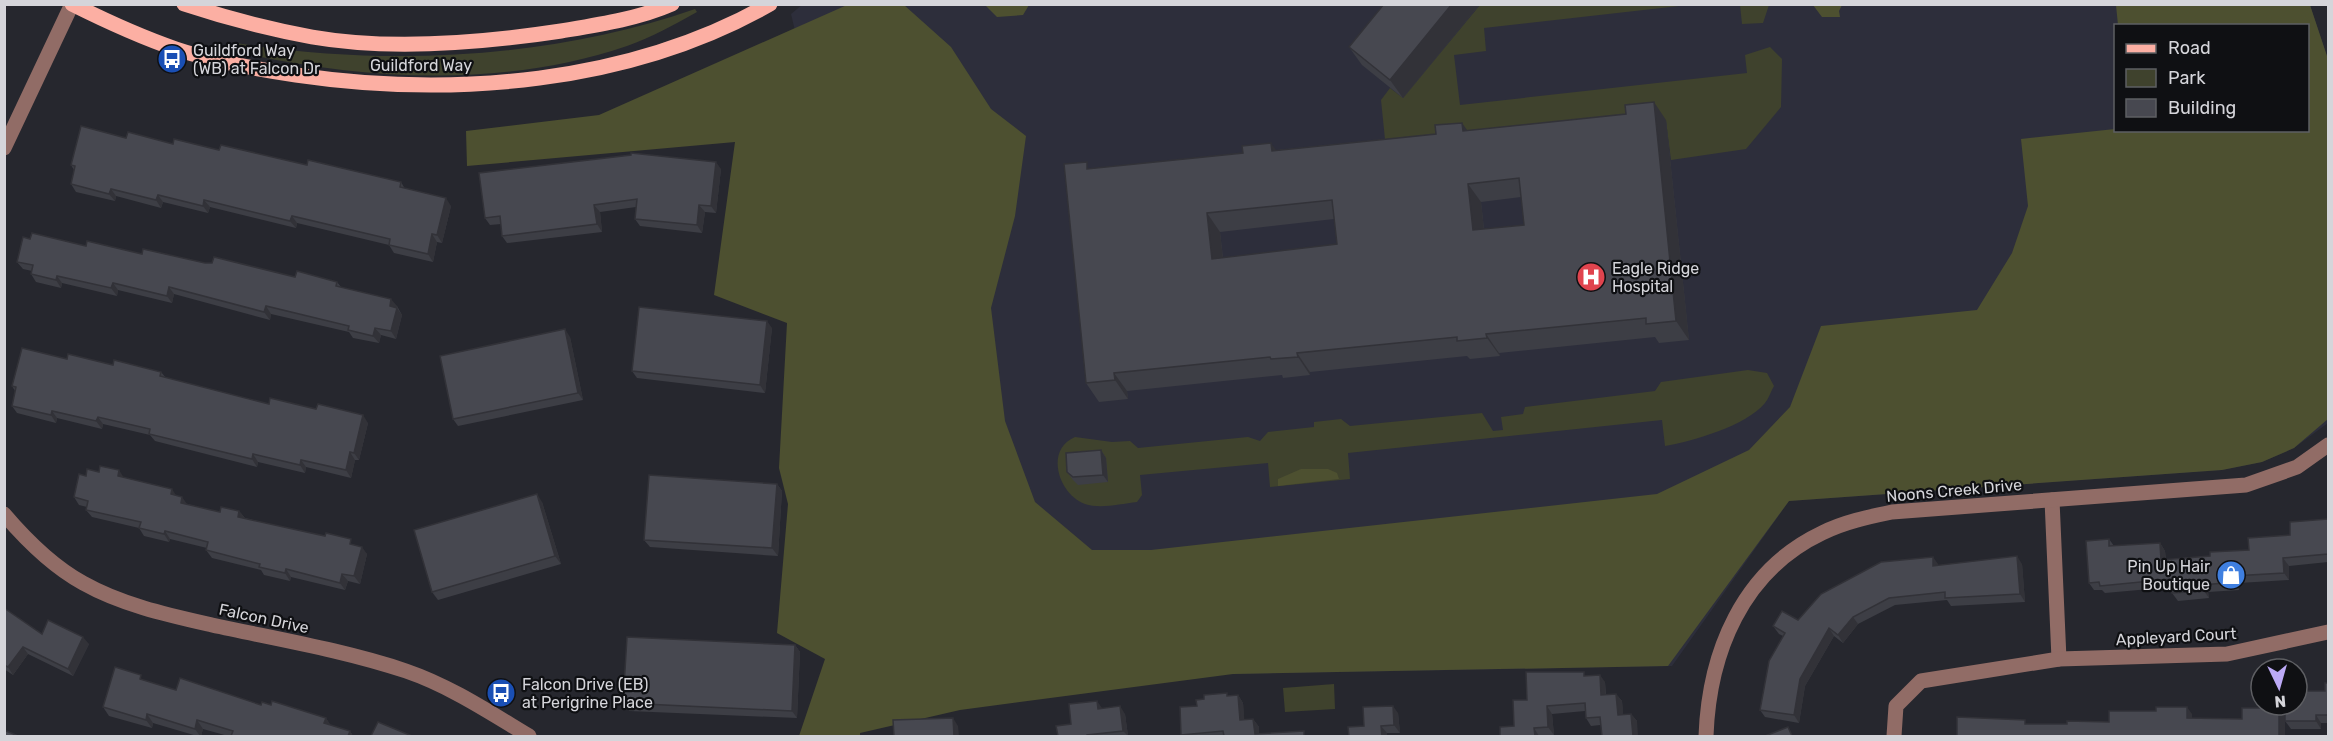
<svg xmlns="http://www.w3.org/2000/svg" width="2333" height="741" font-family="Rubik,sans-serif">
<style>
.built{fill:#2d2e3b;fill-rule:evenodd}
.green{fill:#3f422d}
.forest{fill:#4d5030}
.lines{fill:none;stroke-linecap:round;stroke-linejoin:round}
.minor{stroke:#916c66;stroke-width:15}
.major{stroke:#fcafa3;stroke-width:15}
.wall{fill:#3d3e45;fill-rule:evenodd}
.shaded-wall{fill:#323238}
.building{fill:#474850;stroke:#323238;stroke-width:1.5;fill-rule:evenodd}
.labels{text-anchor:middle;stroke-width:4.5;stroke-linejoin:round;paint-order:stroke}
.poi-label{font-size:16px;fill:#d5d5da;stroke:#0f1013;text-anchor:start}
.street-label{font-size:16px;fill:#d5d5da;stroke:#0f1013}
</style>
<rect width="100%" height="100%" fill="#26272e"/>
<path class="built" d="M 803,4 L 2310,5 L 2328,59 L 2328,423 L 2294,448 L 2262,462 L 2222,470 L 1789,501 L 1672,666 L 950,679 L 791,14 ZM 2116,26 L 2308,26 L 2308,130 L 2116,130 Z"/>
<g class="green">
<path d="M 1480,5 L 1688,5 L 1484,28 L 1486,51 L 1454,55 L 1460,105 L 1747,73 L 1745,55 L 1770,47 L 1782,59 L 1781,107 L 1746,149 L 1671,160 L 1666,121 L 1387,159 L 1381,100 L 1390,88 L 1403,98 Z"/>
<path d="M 1740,5 L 1769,5 L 1763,23 L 1742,24 Z"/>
<path d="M 695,9 L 697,12 C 674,25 652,37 627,46 C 501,89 361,80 234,51 L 236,43 C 386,67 551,59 695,9 Z"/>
<path d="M 1748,370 L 1767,373 L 1774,386 C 1771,391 1769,398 1765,403 C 1746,426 1693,441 1665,446 L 1662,420 L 1348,453 L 1350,479 L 1270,487 L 1268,463 L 1140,475 L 1142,495 L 1137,502 C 1120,504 1100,509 1085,504 C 1059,495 1044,450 1075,437 L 1112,442 L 1130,441 L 1138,448 L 1248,437 L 1260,441 L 1268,432 L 1314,427 L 1314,422 L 1341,419 L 1350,426 L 1482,413 L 1493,431 L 1503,430 L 1501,417 L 1523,414 L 1525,407 L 1655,391 L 1661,382 Z"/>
<path d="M 1334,684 L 1335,709 L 1285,712 L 1283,688 Z"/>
</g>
<g class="forest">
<path d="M 847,5 L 904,5 L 951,47 L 991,109 L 1026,136 L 1015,216 L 991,308 L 1005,421 L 1035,502 L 1092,550 L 1151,550 L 1657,494 L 1749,450 L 1790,407 L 1821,326 L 1977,310 L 2012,253 L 2028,206 L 2021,139 L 2115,129 L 2308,130 L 2308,26 L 2118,25 L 2116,5 L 2310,5 L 2328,59 L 2328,419 L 2294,448 L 2262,462 L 2222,470 L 1789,501 L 1668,666 L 1233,674 L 960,710 L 860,733 L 860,736 L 799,736 L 825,659 L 777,633 L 788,504 L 779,468 L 787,323 L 714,295 L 735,142 L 467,166 L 466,131 L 599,115 Z"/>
<path d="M 985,5 L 1029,5 L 1023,15 L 997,17 Z"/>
<path d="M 1813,5 L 1842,5 L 1839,11 L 1840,17 L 1822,17 Z"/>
<path d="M 1301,469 L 1328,469 L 1337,473 L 1339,479 L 1278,486 L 1278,479 Z"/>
</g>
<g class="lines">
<g class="minor">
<path d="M 4,148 L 72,4"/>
<path d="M 2052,500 L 2059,659"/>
<path d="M 4,514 C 27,541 52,566 83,583 C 122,605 168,615 212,625 C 276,639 343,650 406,671 C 450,686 489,712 529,736"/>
<path d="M 1706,736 C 1709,653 1742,571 1822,533 C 1844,522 1868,517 1892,512 L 2246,485 L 2297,467 L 2328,445"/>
<path d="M 1894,736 L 1896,706 L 1921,681 L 2059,659 L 2227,654 L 2328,632"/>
</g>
<g class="major">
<path d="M 72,4 C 106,21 141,37 176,49 C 215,62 256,69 296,75 C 453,98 629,84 770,4"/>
<path d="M 184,4 C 226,18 269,29 312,37 C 392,51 482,43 561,31 C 597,25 638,19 672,4"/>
</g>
</g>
<g class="wall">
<path d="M 1384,4 L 1480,4 L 1403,98 L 1362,65 L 1349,47 Z"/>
<path d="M 1666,120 L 1689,340 L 1659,343 L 1655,337 L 1499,353 L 1500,356 L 1470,359 L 1467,356 L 1310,372 L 1310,375 L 1283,378 L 1282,375 L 1127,391 L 1128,399 L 1099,402 L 1086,383 L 1091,169 L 1436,134 L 1462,123 L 1467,131 ZM 1521,197 L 1524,225 L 1484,229 L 1481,202 ZM 1334,219 L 1337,244 L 1223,258 L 1220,232 Z"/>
<path d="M 126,138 L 219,150 L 307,165 L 401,182 L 405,189 L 451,206 L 442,243 L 437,242 L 433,262 L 394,253 L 389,245 L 297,223 L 296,228 L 210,207 L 208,213 L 163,202 L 161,208 L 116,196 L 115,201 L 76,192 L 71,184 L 74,170 L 71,165 Z"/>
<path d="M 721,169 L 716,213 L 705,212 L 702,233 L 640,226 L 635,219 L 636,207 L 600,212 L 602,232 L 507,243 L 502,236 L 501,224 L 490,225 L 485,218 Z"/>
<path d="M 30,239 L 86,246 L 295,277 L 337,282 L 341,287 L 397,306 L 402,315 L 396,339 L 381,335 L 379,343 L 353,338 L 349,332 L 271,314 L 270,320 L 174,294 L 172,303 L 118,290 L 117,296 L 62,283 L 61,288 L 36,282 L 31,274 L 32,271 L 23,269 L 17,262 Z"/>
<path d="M 772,328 L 765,393 L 637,378 L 632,371 Z"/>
<path d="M 570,337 L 583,400 L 458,426 L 453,419 Z"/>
<path d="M 67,359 L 161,372 L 166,378 L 269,404 L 368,423 L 359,460 L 355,460 L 351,478 L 306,467 L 305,473 L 258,462 L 257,467 L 155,441 L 150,435 L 103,424 L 102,429 L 57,418 L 56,423 L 17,413 L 12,406 L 15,391 L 12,386 Z"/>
<path d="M 1101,450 L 1106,458 L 1108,482 L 1078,485 L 1073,480 L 1067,472 Z"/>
<path d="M 99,472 L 124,478 L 176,496 L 187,504 L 220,512 L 239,511 L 245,518 L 355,545 L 367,554 L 360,584 L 348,581 L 345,590 L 291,577 L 290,581 L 264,575 L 261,570 L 212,558 L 206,550 L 207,548 L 170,539 L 169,542 L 144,536 L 139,528 L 92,517 L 86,510 L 87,507 L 79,505 L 74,497 L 86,476 Z"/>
<path d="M 777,484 L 782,491 L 778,556 L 650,547 L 644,540 Z"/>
<path d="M 542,502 L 561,564 L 438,600 L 432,592 Z"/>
<path d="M 2328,519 L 2328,562 L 2289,566 L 2289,580 L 2239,583 L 2239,590 L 2208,592 L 2209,598 L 2178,601 L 2172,593 L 2172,587 L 2105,593 L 2102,590 L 2094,590 L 2089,583 L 2109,539 L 2114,546 L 2160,543 L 2165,551 L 2166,560 L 2210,556 L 2249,550 L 2290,535 Z"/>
<path d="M 2022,564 L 2025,602 L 1951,606 L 1947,600 L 1895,605 L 1858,624 L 1843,643 L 1834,636 L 1805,686 L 1799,723 L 1765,717 L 1760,710 L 1783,636 L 1779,634 L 1773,626 L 1798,620 L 1938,565 Z"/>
<path d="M 4,608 L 42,634 L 89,644 L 73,676 L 28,654 L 13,675 L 4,669 Z"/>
<path d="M 795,645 L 800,652 L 797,718 L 629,711 L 623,703 Z"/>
<path d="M 1587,676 L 1605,682 L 1606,695 L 1616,694 L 1622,701 L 1623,715 L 1631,714 L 1637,721 L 1591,726 L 1586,718 L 1585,711 L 1552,714 L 1554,735 L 1539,736 L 1500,736 L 1514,726 L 1527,700 Z"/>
<path d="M 146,681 L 176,690 L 326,718 L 330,725 L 350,731 L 353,736 L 228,736 L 203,729 L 201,736 L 197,736 L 153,723 L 152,728 L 109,716 L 103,707 Z"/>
<path d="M 2328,683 L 2328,723 L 2321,723 L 2321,729 L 2291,729 L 2285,721 L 2325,691 Z"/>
<path d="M 1238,695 L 1243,703 L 1244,720 L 1253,719 L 1259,727 L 1259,734 L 1308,736 L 1183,736 L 1181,735 L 1204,699 Z"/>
<path d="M 1102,708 L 1125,714 L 1128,736 L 1058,736 Z"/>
<path d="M 1398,713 L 1400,733 L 1387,733 L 1387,736 L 1349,736 L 1364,726 Z"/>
</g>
<g class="shaded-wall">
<path d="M 1452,4 L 1480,4 L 1403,98 L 1390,80 Z"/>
<path d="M 1654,102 L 1666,120 L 1689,340 L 1676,321 Z"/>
<path d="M 1462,123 L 1475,141 L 1463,131 Z"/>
<path d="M 1271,143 L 1284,161 L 1272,151 Z"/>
<path d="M 716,162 L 721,169 L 716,213 L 711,206 Z"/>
<path d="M 1468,184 L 1481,202 L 1486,249 L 1473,230 Z"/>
<path d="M 111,189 L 116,196 L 115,201 L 109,194 Z"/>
<path d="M 158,195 L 163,202 L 161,208 L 156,200 Z"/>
<path d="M 446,198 L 451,206 L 442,243 L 437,235 Z"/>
<path d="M 204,200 L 210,207 L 208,213 L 203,206 Z"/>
<path d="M 594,205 L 600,212 L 602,232 L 597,224 Z"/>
<path d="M 699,205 L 705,212 L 702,233 L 697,225 Z"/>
<path d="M 1207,213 L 1220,232 L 1225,277 L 1212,259 Z"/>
<path d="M 292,216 L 297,223 L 296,228 L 290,221 Z"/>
<path d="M 432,234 L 437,242 L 433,262 L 428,254 Z"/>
<path d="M 57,276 L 62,283 L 61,288 L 56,280 Z"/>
<path d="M 113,283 L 118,290 L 117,296 L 111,288 Z"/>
<path d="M 169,287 L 174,294 L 172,303 L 167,296 Z"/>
<path d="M 391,299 L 397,306 L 395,313 L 390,306 Z"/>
<path d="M 266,306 L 271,314 L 270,320 L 264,312 Z"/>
<path d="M 397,308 L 402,315 L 396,339 L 391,331 Z"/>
<path d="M 767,321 L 772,328 L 765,393 L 760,385 Z"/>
<path d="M 375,328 L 381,335 L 379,343 L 373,336 Z"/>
<path d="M 565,329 L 570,337 L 583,400 L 578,393 Z"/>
<path d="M 1486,334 L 1499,353 L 1500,356 L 1487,338 Z"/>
<path d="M 1297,353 L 1310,372 L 1310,375 L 1298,357 Z"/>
<path d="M 1114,373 L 1127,391 L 1128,399 L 1115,380 Z"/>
<path d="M 52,411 L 57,418 L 56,423 L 51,415 Z"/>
<path d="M 363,415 L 368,423 L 359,460 L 354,453 Z"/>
<path d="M 98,417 L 103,424 L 102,429 L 96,421 Z"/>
<path d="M 1101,450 L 1106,458 L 1108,482 L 1103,475 Z"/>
<path d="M 350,452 L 355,460 L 351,478 L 346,470 Z"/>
<path d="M 253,454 L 258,462 L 257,467 L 252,459 Z"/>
<path d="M 301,460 L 306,467 L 305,473 L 300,465 Z"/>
<path d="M 119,470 L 124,478 L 118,476 Z"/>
<path d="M 777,484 L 782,491 L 778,556 L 772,548 Z"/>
<path d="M 172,489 L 177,497 L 171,494 Z"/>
<path d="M 537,494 L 542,502 L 561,564 L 555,556 Z"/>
<path d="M 182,497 L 187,504 L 181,503 Z"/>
<path d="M 239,511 L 245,518 L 238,517 Z"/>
<path d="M 165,531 L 170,539 L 169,542 L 164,534 Z"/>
<path d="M 2160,543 L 2165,551 L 2166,567 L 2161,560 Z"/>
<path d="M 362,547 L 367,554 L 360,584 L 354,576 Z"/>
<path d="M 2017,556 L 2022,564 L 2025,602 L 2020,594 Z"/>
<path d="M 1933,557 L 1938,564 L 1939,573 L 1933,566 Z"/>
<path d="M 2283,558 L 2289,566 L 2289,580 L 2284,573 Z"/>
<path d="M 286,569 L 291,577 L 290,581 L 285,573 Z"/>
<path d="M 342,574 L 348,581 L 345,590 L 340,583 Z"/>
<path d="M 2233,576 L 2239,583 L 2239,590 L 2234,582 Z"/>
<path d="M 2203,585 L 2208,592 L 2209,598 L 2204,591 Z"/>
<path d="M 1853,617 L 1858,624 L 1843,643 L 1838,635 Z"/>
<path d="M 1829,628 L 1834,636 L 1805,686 L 1799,723 L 1794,715 L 1800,679 Z"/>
<path d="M 83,637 L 89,644 L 73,676 L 68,669 Z"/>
<path d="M 795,645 L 800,652 L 797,718 L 792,711 Z"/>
<path d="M 23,647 L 28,654 L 13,675 L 8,667 Z"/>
<path d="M 1600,675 L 1605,682 L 1606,703 L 1601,695 Z"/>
<path d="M 1616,694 L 1622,701 L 1624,722 L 1618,715 Z"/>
<path d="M 1238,695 L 1243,703 L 1245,728 L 1240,720 Z"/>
<path d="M 1097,701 L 1102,708 L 1098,709 Z"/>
<path d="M 1120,706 L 1125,714 L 1128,736 L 1123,731 Z"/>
<path d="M 1393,706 L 1398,713 L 1400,733 L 1394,725 Z"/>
<path d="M 1547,706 L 1552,714 L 1554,735 L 1548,727 Z"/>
<path d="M 2187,707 L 2192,714 L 2192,726 L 2187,718 Z"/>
<path d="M 2279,708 L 2285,715 L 2285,736 L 2279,736 Z"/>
<path d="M 147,714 L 153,723 L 152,728 L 146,720 Z"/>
<path d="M 1631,714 L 1637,721 L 1638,736 L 1633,736 Z"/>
<path d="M 2316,715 L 2321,723 L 2321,729 L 2316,721 Z"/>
<path d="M 326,718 L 332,727 L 324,723 Z"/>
<path d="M 953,718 L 958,726 L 959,736 L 954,736 Z"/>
<path d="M 1253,719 L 1259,727 L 1259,736 L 1255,734 Z"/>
<path d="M 197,720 L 203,729 L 201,736 L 200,736 L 195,729 Z"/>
<path d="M 1381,726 L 1387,733 L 1387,736 L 1382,736 Z"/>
<path d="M 1534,728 L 1539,736 L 1535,736 Z"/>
<path d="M 350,731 L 353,736 L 348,736 Z"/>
</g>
<g class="building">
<path d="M 1384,4 L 1452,4 L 1390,80 L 1349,47 Z"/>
<path d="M 1654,102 L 1676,321 L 1646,324 L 1646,318 L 1486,334 L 1487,338 L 1457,341 L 1457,337 L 1297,353 L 1298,357 L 1271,359 L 1270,357 L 1114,373 L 1115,380 L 1086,383 L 1064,164 L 1087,162 L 1087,169 L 1243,153 L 1242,146 L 1271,143 L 1272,151 L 1436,134 L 1435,125 L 1462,123 L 1463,131 L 1626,114 L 1625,105 ZM 1519,178 L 1524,225 L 1473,230 L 1468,184 ZM 1332,200 L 1337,244 L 1212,259 L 1207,213 Z"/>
<path d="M 81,126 L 126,138 L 128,132 L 173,144 L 174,139 L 219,150 L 221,145 L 307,165 L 308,160 L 401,182 L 400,187 L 446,198 L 437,235 L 432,234 L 428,254 L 389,245 L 390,239 L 292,216 L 290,221 L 204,200 L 203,206 L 158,195 L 156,200 L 111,189 L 109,194 L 71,184 L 75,166 L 71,165 Z"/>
<path d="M 631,153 L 716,162 L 711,206 L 699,205 L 697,225 L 635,219 L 637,199 L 594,205 L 597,224 L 502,236 L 500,216 L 485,218 L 479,173 L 631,155 Z"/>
<path d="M 32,233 L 86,246 L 87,241 L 142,254 L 143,249 L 205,263 L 212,263 L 214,257 L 295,277 L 297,271 L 337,282 L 336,286 L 391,299 L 390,306 L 397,308 L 391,331 L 375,328 L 373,336 L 348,330 L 349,326 L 266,306 L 264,312 L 169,287 L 167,296 L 113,283 L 111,288 L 57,276 L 56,280 L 31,274 L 33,265 L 17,262 L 23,237 L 30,239 Z"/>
<path d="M 639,307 L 767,321 L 760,385 L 632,371 Z"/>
<path d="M 565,329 L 578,393 L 453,419 L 440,356 Z"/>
<path d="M 22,348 L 67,359 L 68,354 L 113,365 L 114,360 L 161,372 L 160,376 L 269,404 L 270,398 L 316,409 L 318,404 L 363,415 L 354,453 L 350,452 L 346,470 L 301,460 L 300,465 L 253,454 L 252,459 L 149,434 L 150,429 L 98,417 L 96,421 L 52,411 L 51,415 L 12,406 L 16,387 L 12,386 Z"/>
<path d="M 1101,450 L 1103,475 L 1073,477 L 1067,472 L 1066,453 Z"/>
<path d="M 100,466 L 119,470 L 118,476 L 172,489 L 171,494 L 182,497 L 181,503 L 220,512 L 221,507 L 239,511 L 238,517 L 325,536 L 326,533 L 351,539 L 350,544 L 362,547 L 354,576 L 342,574 L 340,583 L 286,569 L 285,573 L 259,567 L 260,564 L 206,550 L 208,542 L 165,531 L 164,534 L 139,528 L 141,522 L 86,510 L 88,501 L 74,497 L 79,474 L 86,476 L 87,469 L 99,472 Z"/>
<path d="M 649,475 L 777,484 L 772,548 L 644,540 Z"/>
<path d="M 537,494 L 555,556 L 432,592 L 414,530 Z"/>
<path d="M 2328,519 L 2328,554 L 2283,558 L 2284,573 L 2233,576 L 2234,582 L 2203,585 L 2204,591 L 2172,593 L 2171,579 L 2100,586 L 2099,582 L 2089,583 L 2086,541 L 2109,539 L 2109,546 L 2160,543 L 2161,560 L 2210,556 L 2210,552 L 2249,550 L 2248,538 L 2290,535 L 2290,522 Z"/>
<path d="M 2017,556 L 2020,594 L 1945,598 L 1945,592 L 1889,598 L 1853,617 L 1838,635 L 1829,628 L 1800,679 L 1794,715 L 1760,710 L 1769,661 L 1785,633 L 1773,626 L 1782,611 L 1798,620 L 1821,594 L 1881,562 L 1933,557 L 1933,566 Z"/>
<path d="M 4,608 L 42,634 L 48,620 L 83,637 L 68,669 L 23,647 L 8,667 L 4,665 Z"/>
<path d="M 627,637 L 795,645 L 792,711 L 623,703 Z"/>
<path d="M 115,667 L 141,675 L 140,679 L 176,690 L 180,678 L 261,705 L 262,702 L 271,705 L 272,701 L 326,718 L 324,723 L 350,731 L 348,736 L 231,736 L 233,731 L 197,720 L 195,729 L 147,714 L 146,720 L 103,707 Z"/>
<path d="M 1526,672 L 1584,672 L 1584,676 L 1600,675 L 1601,695 L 1616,694 L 1618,715 L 1631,714 L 1633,736 L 1602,736 L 1600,717 L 1586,718 L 1585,703 L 1547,706 L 1548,727 L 1534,728 L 1535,736 L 1500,736 L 1500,727 L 1514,726 L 1513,700 L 1527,700 Z"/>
<path d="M 2325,683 L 2328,683 L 2328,715 L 2316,715 L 2316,721 L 2285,721 L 2285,705 L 2297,705 L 2297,691 L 2325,691 Z"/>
<path d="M 1227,693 L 1227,696 L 1238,695 L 1240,720 L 1253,719 L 1255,734 L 1304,731 L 1304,736 L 1224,736 L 1223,731 L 1181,735 L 1180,707 L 1197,706 L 1196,700 L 1204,699 L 1204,695 Z"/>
<path d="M 1097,701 L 1098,709 L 1120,706 L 1123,731 L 1087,735 L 1087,736 L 1058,736 L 1056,726 L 1071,724 L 1069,704 Z"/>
<path d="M 1393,706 L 1394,725 L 1381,726 L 1382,736 L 1349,736 L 1348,727 L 1364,726 L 1363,707 Z"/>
<path d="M 2156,707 L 2187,707 L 2187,718 L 2242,719 L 2242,708 L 2279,708 L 2279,736 L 1957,736 L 1957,717 L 2025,720 L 2025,724 L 2067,724 L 2067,721 L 2109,722 L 2109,711 L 2156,711 Z"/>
<path d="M 953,718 L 954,736 L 894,736 L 893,720 Z"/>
<path d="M 378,722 L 412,736 L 371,736 Z"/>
<path d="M 1788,727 L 1792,736 L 1765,736 Z"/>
<path d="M 4,730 L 18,736 L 4,736 Z"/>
</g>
<defs>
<g id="bus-disc" transform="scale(1.5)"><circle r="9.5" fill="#1a4fb4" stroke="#0f1013"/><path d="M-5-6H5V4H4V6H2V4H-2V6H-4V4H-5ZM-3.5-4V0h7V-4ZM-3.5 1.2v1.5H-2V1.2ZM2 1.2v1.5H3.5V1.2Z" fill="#fff"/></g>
<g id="hospital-disc" transform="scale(1.5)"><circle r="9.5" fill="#e0444e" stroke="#0f1013"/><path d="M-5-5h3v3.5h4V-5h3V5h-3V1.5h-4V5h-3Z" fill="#fff"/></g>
<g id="shop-disc" transform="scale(1.5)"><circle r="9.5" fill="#3f7fe0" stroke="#0f1013"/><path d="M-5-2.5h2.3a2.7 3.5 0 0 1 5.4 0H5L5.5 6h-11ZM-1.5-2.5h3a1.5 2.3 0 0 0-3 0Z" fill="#fff"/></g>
</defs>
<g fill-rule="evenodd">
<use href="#bus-disc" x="172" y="59"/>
<use href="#hospital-disc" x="1591" y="277"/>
<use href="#shop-disc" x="2231" y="575"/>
<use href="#bus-disc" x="501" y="693"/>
</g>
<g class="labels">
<g class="poi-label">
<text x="193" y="56">Guildford Way<tspan x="193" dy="18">(WB) at Falcon Dr</tspan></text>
<text x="1612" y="274">Eagle Ridge<tspan x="1612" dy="18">Hospital</tspan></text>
<text x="2210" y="572" text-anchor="end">Pin Up Hair<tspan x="2210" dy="18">Boutique</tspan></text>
<text x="522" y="690">Falcon Drive (EB)<tspan x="522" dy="18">at Perigrine Place</tspan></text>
</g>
<g class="street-label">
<text x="421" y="71">Guildford Way</text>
<text transform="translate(1954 490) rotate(-5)" y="6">Noons Creek Drive</text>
<text transform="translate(264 618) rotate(12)" y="6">Falcon Drive</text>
<text transform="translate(2176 636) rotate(-3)" y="6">Appleyard Court</text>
</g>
</g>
<rect width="2333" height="741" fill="none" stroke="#d5d5da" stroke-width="12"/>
<rect x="2114" y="24" width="195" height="108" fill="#0f1013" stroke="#5e5f63" stroke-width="1.5"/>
<rect x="2126" y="44" width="30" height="9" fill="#fcafa3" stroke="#5e5f63" stroke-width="1.5"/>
<text x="2168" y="54" font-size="18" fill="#d5d5da">Road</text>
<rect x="2126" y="69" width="30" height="18" fill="#3f422d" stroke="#5e5f63" stroke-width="1.5"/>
<text x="2168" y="84" font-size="18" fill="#d5d5da">Park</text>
<rect x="2126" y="99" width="30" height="18" fill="#474850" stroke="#5e5f63" stroke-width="1.5"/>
<text x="2168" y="114" font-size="18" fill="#d5d5da">Building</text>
<g transform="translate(2279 687) rotate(175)"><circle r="28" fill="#0f1013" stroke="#5e5f63" stroke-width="1.5"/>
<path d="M0-4.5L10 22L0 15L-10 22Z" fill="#bcaaf6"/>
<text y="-9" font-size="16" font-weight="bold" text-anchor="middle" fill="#d5d5da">N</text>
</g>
</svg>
